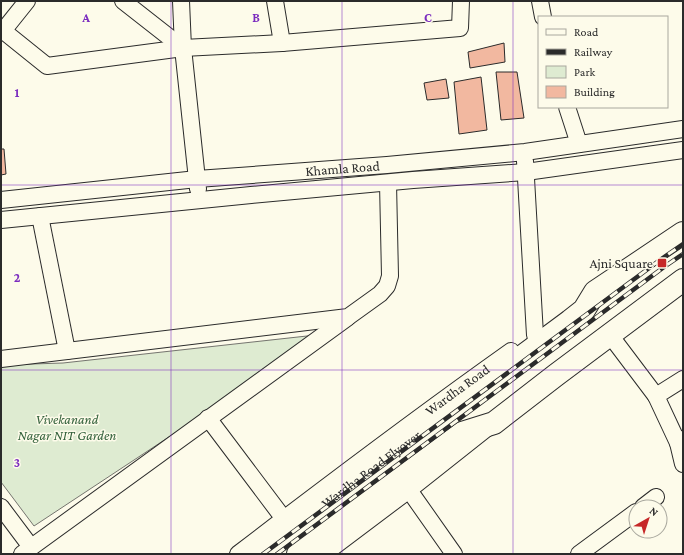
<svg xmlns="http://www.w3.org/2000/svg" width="684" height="555" font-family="'Crimson Pro',serif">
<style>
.green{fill:#deebd1;stroke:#74746e}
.building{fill:#f2b8a0;stroke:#2b2b2b}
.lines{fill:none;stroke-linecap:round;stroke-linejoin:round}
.minor-casing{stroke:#2b2b2b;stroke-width:18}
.highway-casing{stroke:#2b2b2b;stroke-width:24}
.minor{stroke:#fdfbea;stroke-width:16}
.highway{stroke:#fdfbea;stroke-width:22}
.rail-casing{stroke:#2b2b2b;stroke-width:4.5}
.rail{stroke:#fdfbea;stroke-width:3;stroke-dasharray:9;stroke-linecap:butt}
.grid{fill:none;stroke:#7b2cbf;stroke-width:1;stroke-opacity:0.55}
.poi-dot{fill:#c62828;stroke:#fdfbea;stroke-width:1.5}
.labels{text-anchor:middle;stroke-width:3;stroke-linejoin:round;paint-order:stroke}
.street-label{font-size:14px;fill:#2b2b2b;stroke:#fdfbea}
.poi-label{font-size:14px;fill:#2b2b2b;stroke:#fdfbea;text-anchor:end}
.park-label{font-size:14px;font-style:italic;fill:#34623c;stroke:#fdfbea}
.grid-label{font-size:13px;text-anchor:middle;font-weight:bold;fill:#7b2cbf;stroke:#fdfbea;stroke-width:3;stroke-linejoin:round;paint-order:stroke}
</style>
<rect width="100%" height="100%" fill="#fdfbea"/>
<path class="green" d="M 325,334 L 34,526 L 1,482 L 1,365 L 63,363 Z"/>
<g class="building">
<path d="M 504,43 L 505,62 L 470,68 L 468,52 Z"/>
<path d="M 496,72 L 517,72 L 524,118 L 501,120 Z"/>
<path d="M 481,77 L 487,130 L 459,134 L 454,82 Z"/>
<path d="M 446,79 L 449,98 L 427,100 L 424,83 Z"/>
<path d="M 1,149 L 4,149 L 6,174 L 1,175 Z"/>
</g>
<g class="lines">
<g class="minor-casing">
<g id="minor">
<path d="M 123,1 L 183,48"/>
<path d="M 181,1 L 183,48 L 198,189"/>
<path d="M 275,1 L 282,43"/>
<path d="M 540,1 L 543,17"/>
<path d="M 1,29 L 47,66 L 183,48 L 282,43 L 460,28 L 461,1"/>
<path d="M 3,31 L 27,1"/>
<path d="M 567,107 L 579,144"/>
<path d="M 525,161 L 535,335"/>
<path id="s1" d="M 1,200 L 197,179 L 387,165 L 525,152 L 683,129"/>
<path d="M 40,216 L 67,351"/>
<path d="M 1,220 L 251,195 L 413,180 L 526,172 L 683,150"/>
<path d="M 610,335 L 656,396"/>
<path d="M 1,359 L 348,317 L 380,294 L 387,286 L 390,276 L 388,183"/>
<path d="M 208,418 L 284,519"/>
<path d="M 683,439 L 678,443 L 683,464"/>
<path d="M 678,443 L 656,396 L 683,379"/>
<path d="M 409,490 L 454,554"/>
<path d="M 1,507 L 31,547"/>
<path d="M 643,507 L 656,497"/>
<path d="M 22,554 L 347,318"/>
<path id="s2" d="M 238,554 C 328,485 418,417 511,351"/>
<path d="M 324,554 L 409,490 L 486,429"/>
<path d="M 579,554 L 636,512"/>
</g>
</g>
<g class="highway-casing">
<g id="highway">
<path id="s3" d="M 256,554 L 570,321 L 584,310 L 595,292 L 683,233"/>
<path d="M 298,554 L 462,433 L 494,423 L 556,375 L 683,280"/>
</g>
</g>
<use href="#minor" class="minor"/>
<use href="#highway" class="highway"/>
<g class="rail-casing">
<g id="rail">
<path d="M 263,554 L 660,260 L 683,244"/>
<path d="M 277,554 L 664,267 L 683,254"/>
</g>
</g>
<use href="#rail" class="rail"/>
</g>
<path class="grid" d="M 171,1 L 171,554M 342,1 L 342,554M 513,1 L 513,554M 1,185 L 683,185M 1,370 L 683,370"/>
<rect class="poi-dot" x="657" y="258" width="10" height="10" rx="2"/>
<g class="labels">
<g class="street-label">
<text dy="5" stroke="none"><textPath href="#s1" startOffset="343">Khamla Road</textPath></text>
<text dy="5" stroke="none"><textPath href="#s2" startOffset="274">Wardha Road</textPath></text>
<text dy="5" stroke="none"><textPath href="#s3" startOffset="143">Wardha Road Flyover</textPath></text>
</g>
<g class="poi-label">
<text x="653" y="268">Ajni Square</text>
</g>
<g class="park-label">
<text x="67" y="424">Vivekanand<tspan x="67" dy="16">Nagar NIT Garden</tspan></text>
</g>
</g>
<g class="grid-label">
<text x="86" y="22">A</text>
<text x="256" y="22">B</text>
<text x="428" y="22">C</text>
<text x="17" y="97">1</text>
<text x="17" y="282">2</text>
<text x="17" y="467">3</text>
</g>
<rect width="684" height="555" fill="none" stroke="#2b2b2b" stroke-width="4"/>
<rect x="538" y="16" width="130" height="92" fill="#fdfbea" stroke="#a9a89e"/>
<rect x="546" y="29" width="20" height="6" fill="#fdfbea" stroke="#a9a89e"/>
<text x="574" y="36" font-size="12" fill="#2b2b2b">Road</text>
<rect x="546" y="49" width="20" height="6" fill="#2b2b2b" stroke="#a9a89e"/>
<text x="574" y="56" font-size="12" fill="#2b2b2b">Railway</text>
<rect x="546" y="66" width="20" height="12" fill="#deebd1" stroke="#a9a89e"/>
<text x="574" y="76" font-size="12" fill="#2b2b2b">Park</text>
<rect x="546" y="86" width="20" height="12" fill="#f2b8a0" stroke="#a9a89e"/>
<text x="574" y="96" font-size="12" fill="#2b2b2b">Building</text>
<g transform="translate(648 519) rotate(39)"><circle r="19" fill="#fdfbea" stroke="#a9a89e"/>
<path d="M0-3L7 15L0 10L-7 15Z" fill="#c62828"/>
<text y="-6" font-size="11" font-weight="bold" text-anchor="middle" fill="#2b2b2b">N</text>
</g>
</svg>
